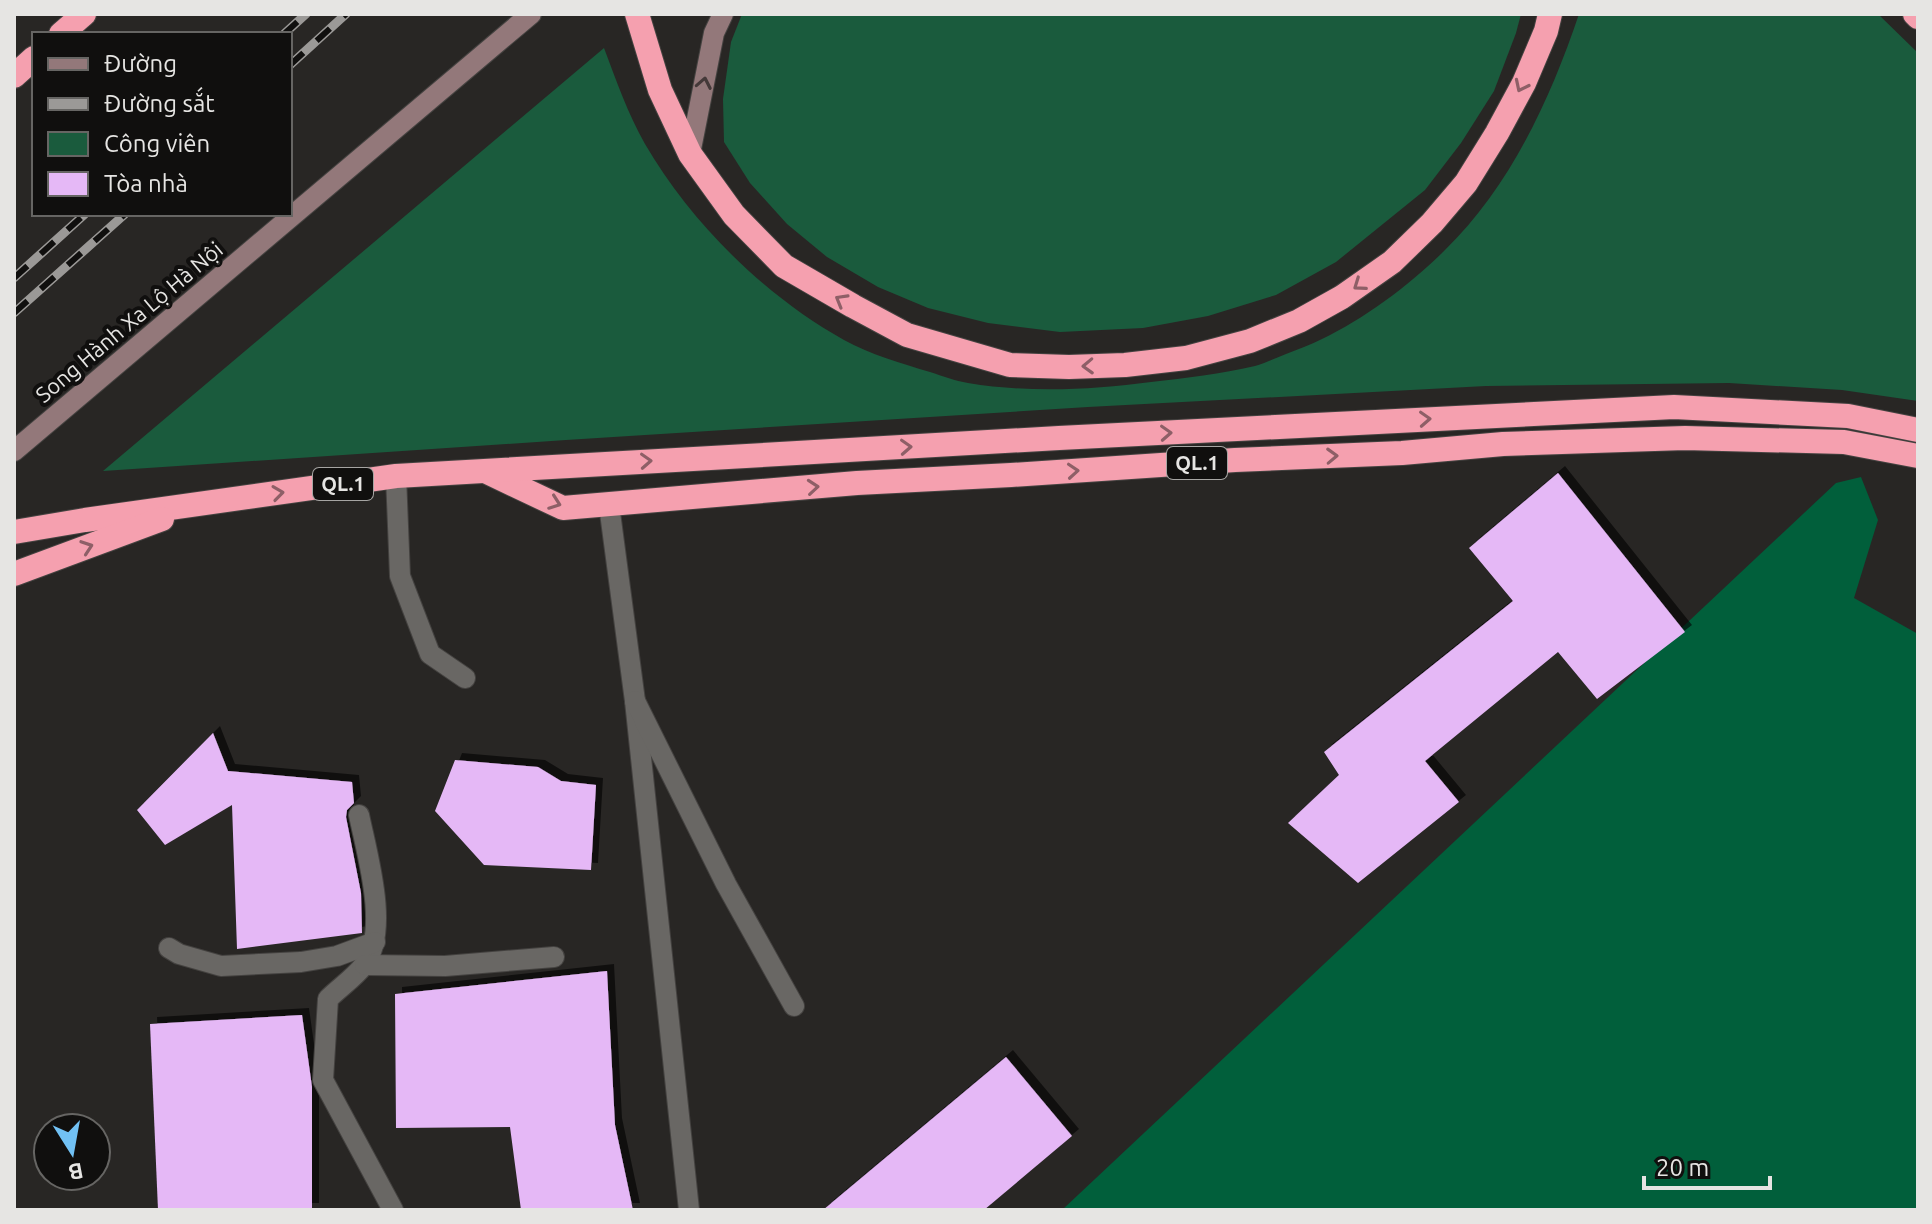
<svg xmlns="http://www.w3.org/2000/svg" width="1932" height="1224" font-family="Ubuntu,sans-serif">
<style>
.green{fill:#1a5b3d}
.forest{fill:#015f3b}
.building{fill:#e5b8f6;filter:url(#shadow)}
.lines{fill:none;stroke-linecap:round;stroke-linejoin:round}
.lane-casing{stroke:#444240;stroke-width:22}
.street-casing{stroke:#444240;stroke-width:22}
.secondary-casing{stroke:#444240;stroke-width:22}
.highway-casing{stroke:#444240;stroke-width:26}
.lane{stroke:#696764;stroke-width:20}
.street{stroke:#696764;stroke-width:20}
.secondary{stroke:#93787a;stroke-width:20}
.highway{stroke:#f5a0af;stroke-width:24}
.rail-casing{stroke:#9b9997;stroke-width:9}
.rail{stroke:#100f0e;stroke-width:6;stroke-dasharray:18;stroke-linecap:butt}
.oneway{stroke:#443939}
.oneway2{stroke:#8e5f67}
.labels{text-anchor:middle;stroke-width:8;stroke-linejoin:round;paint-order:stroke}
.shield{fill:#100f0e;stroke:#a6a5a3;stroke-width:2}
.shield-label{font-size:20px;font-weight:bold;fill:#e6e5e3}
.street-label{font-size:22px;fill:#e6e5e3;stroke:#100f0e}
</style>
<defs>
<filter id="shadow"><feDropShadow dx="7" dy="-7" stdDeviation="0" flood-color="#0009"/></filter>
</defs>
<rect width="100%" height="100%" fill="#282624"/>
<g class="green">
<path d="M 742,14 L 1521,14 L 1516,33 L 1494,91 L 1461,143 L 1425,190 L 1336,262 L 1276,295 L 1208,316 L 1143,328 L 1060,332 L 988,323 L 928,308 L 878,287 L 827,257 L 787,224 L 750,183 L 724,142 L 723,99 L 731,42 Z"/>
<path d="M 1579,14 L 1878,14 L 1918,53 L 1918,401 L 1842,390 L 1729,383 L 1486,386 L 1088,407 L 566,440 L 103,471 L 604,48 C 616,80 628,114 645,144 C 691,223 765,296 844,340 C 869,354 903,364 930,372 C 943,376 955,381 968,383 C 1028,393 1091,390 1151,382 C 1186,378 1221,374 1255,366 C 1265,363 1276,358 1286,354 C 1298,349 1310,345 1322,339 C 1364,319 1411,284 1444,251 C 1510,187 1550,100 1579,14 Z"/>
</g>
<path class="forest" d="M 1861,477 L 1878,520 L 1854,598 L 1918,634 L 1918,1210 L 1062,1210 L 1836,483 Z"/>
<g class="building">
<path d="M 1558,473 L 1685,632 L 1597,699 L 1558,652 L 1425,761 L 1459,802 L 1358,883 L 1288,823 L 1339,775 L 1324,752 L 1513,601 L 1469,548 Z"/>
<path d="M 213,733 L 228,771 L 352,782 L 354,803 L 347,810 L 346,817 L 361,893 L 362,933 L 237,949 L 232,805 L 165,845 L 137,810 Z"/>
<path d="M 455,760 L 538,767 L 561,781 L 596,785 L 591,870 L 484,865 L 435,811 Z"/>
<path d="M 607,971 L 615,1125 L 633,1210 L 521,1210 L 510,1127 L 396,1128 L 395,994 Z"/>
<path d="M 302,1015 L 312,1087 L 312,1210 L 158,1210 L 150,1024 Z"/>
<path d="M 1006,1057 L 1072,1136 L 984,1210 L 823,1210 Z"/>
</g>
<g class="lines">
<g class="lane-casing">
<g id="lane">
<path d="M 396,476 L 400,576 L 430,654 L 465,678"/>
<path d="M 609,505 L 635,701 L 689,1210"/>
<path d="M 359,815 C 367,854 390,931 364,965 C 354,978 339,988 328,999 L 323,1080 L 393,1210"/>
<path d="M 169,948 L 179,954 L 221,966 L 301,962 L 337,956 L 375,942"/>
<path d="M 365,965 L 445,966 L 554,957"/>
</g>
</g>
<g class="street-casing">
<path id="street" d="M 635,701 L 726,884 L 794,1006"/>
</g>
<g class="secondary-casing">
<g id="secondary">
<path d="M 690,154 L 714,33 L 723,14"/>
<path d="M 14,451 L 531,14"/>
</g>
</g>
<g class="highway-casing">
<g id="highway">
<path d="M 637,14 L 660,90 L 690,154 L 734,215 L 784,266 L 853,306 L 907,335 L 1010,365 L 1069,367 L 1125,365 L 1186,358 L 1250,341 L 1299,321 L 1342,297 L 1392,262 L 1432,223 L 1466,183 L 1497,133 L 1524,83 L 1546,31 L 1550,14"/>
<path d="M 1915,14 L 1918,17"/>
<path d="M 61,34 L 84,14"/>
<path d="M 14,76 L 34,58"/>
<path d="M 487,472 L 563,508 L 857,483 L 1011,475 L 1235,460 L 1402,453 L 1503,444 L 1685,438 L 1844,442 L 1918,456"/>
<path d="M 14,532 L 85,520 L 396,476 L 1059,438 L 1674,407 L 1848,416 L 1918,430"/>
<path d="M 14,574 L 162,519"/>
</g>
</g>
<use href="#lane" class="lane"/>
<use href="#street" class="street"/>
<use href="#secondary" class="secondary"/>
<use href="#highway" class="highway"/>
<g class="rail-casing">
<g id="rail">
<path d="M 284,34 L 306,14"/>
<path d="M 290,65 L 346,14"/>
<path d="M 14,278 L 85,214"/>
<path d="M 14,313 L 125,214"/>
</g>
</g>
<use href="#rail" class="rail"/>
</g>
<defs><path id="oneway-chevron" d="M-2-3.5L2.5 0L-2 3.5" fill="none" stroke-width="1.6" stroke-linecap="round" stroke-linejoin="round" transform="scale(2)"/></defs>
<use class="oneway" href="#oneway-chevron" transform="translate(704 83) rotate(-79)"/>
<g class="oneway2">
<use href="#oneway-chevron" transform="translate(1521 86) rotate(116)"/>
<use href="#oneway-chevron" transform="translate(1359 285) rotate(145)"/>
<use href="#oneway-chevron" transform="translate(841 300) rotate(-150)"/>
<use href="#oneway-chevron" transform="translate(1088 366) rotate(178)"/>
<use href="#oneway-chevron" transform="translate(1425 419) rotate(-3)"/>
<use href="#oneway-chevron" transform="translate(1166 433) rotate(-3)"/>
<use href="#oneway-chevron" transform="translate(906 447) rotate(-3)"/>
<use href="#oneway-chevron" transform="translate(1332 456) rotate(-2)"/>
<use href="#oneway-chevron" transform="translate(646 461) rotate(-3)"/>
<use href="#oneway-chevron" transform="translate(1073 471) rotate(-4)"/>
<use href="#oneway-chevron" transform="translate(813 487) rotate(-5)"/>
<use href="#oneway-chevron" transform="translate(278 493) rotate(-8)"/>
<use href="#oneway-chevron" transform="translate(555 503) rotate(20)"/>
<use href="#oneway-chevron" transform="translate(87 547) rotate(-19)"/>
</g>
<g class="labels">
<g class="shield">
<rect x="1167" y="447" width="60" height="32" rx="6"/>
<rect x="313" y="468" width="60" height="32" rx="6"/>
</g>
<g class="shield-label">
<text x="1197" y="470">QL.1</text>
<text x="343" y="491">QL.1</text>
</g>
<g class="street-label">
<text transform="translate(129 322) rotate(-40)" y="8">Song Hành Xa Lộ Hà Nội</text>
</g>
</g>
<rect width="1932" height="1224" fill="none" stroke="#e6e5e3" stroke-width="32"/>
<rect x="32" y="32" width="260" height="184" fill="#100f0e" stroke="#666563" stroke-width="2"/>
<rect x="48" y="58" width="40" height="12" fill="#93787a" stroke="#666563" stroke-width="2"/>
<text x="104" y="72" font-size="24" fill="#e6e5e3">Đường</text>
<rect x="48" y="98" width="40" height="12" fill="#9b9997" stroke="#666563" stroke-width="2"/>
<text x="104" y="112" font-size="24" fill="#e6e5e3">Đường sắt</text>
<rect x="48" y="132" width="40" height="24" fill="#1a5b3d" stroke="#666563" stroke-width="2"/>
<text x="104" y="152" font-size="24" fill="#e6e5e3">Công viên</text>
<rect x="48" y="172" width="40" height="24" fill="#e5b8f6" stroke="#666563" stroke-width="2"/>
<text x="104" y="192" font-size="24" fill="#e6e5e3">Tòa nhà</text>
<g transform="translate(72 1152) rotate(169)"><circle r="38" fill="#100f0e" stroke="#666563" stroke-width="2"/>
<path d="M0-6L14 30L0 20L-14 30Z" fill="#71c1f4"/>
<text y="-12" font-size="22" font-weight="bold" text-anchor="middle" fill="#e6e5e3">B</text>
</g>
<path d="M1644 1176v12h126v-12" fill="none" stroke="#e6e5e3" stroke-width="4"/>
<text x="1656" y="1176" font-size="24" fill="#e6e5e3" stroke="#100f0e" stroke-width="6" paint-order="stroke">20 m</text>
</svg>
